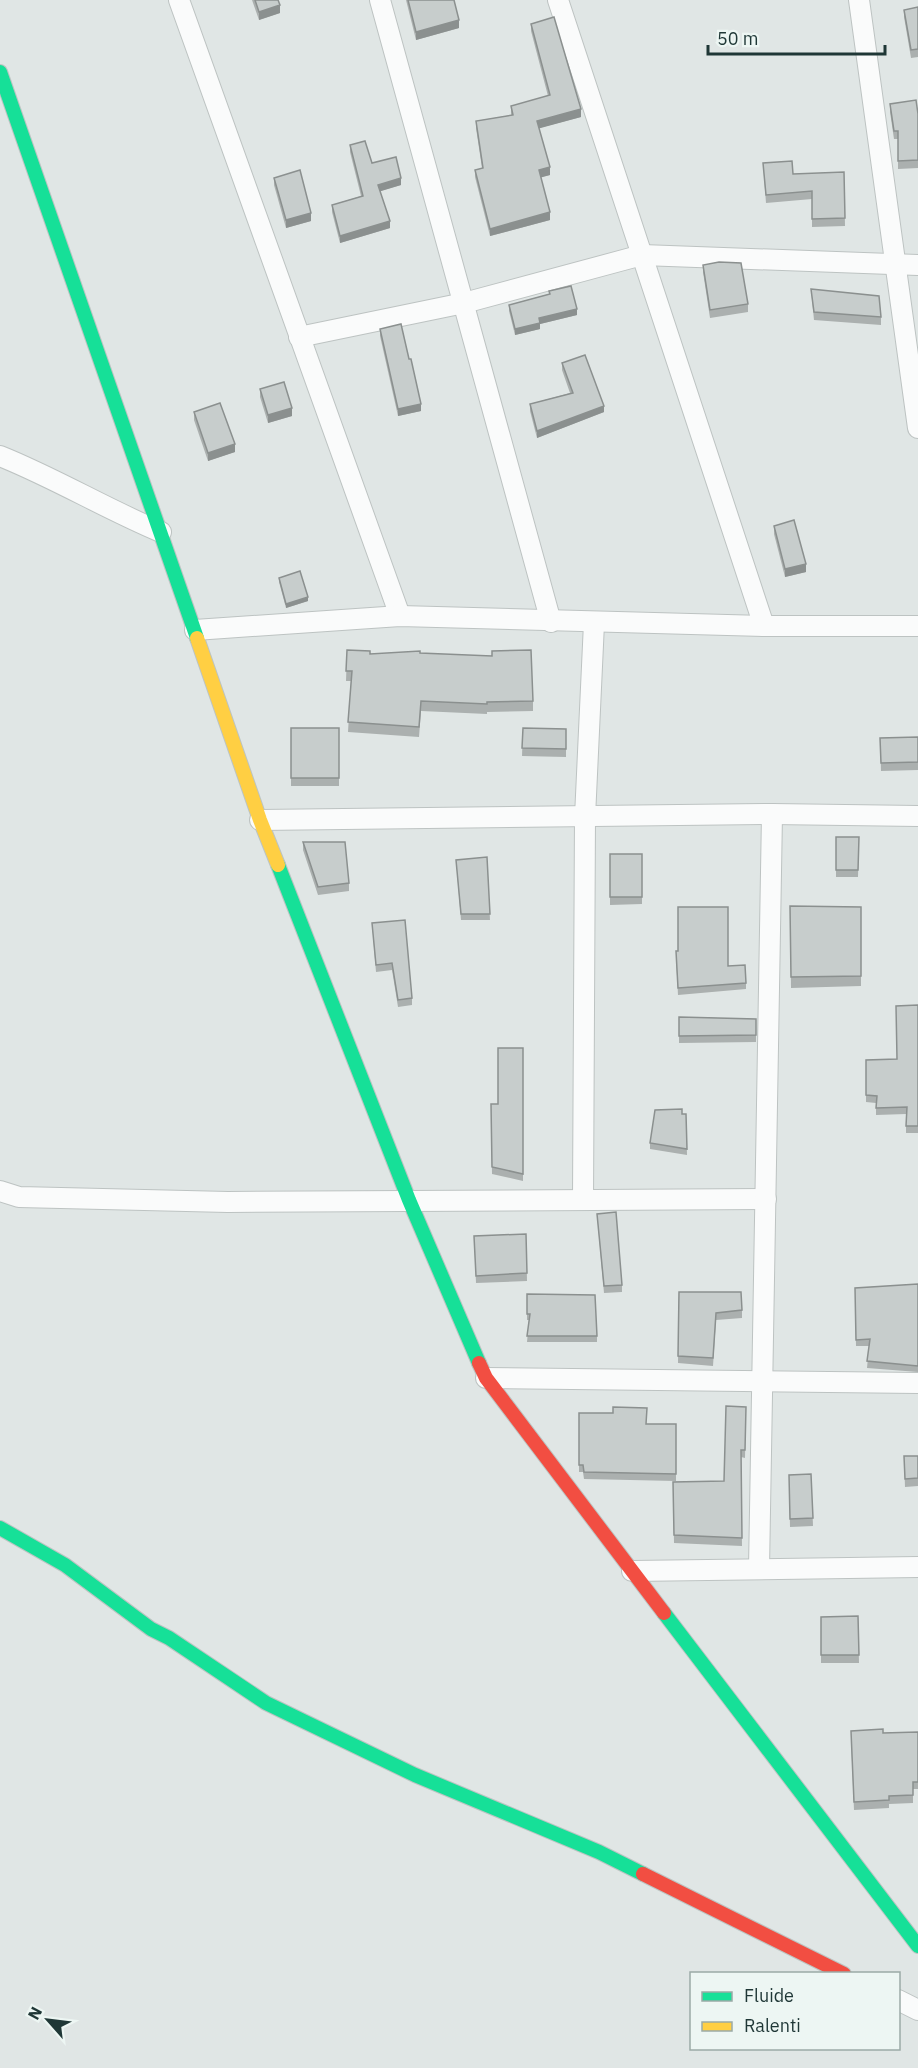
<svg xmlns="http://www.w3.org/2000/svg" width="918" height="2068" font-family="'IBM Plex Sans',sans-serif">
<style>
.lines{fill:none;stroke-linecap:round;stroke-linejoin:round}
.street-casing{stroke:#bdc3c2;stroke-width:22}
.fast-casing{stroke:#bcc4c2;stroke-width:16}
.slow-casing{stroke:#bcc4c2;stroke-width:16}
.jam-casing{stroke:#bcc4c2;stroke-width:16}
.street{stroke:#fafbfb;stroke-width:20}
.fast{stroke:#16e098;stroke-width:14}
.slow{stroke:#ffcf43;stroke-width:14}
.jam{stroke:#f24e42;stroke-width:14}
.wall{fill:#abb0af}
.shaded-wall{fill:#8b908f}
.building{fill:#c7cdcc;stroke:#8b908f;stroke-width:1.5}
</style>
<rect width="100%" height="100%" fill="#e0e6e5"/>
<g class="lines">
<g class="street-casing">
<g id="street">
<path d="M 179,0 L 400,616"/>
<path d="M 380,0 L 551,622"/>
<path d="M 558,0 L 764,626"/>
<path d="M 859,0 L 918,428"/>
<path d="M 299,337 L 464,303 L 642,255 L 918,265"/>
<path d="M 0,456 C 55,478 106,509 161,532"/>
<path d="M 195,630 L 400,616 L 764,626 L 918,626"/>
<path d="M 260,820 L 772,814 L 918,816"/>
<path d="M 0,1191 L 19,1197 L 228,1202 L 766,1199"/>
<path d="M 583,1200 L 585,817 L 594,623"/>
<path d="M 486,1378 L 918,1383"/>
<path d="M 759,1569 L 772,814"/>
<path d="M 632,1571 L 918,1567"/>
<path d="M 898,2000 L 918,2010"/>
</g>
</g>
<g class="fast-casing">
<g id="fast">
<path d="M 0,72 L 197,638"/>
<path d="M 278,865 L 409,1200 L 479,1363"/>
<path d="M 0,1528 L 65,1565 L 151,1629 L 169,1638 L 266,1703 L 415,1775 L 599,1852 L 643,1874"/>
<path d="M 664,1613 L 918,1946"/>
</g>
</g>
<g class="slow-casing">
<path id="slow" d="M 197,638 L 260,820 L 278,865"/>
</g>
<g class="jam-casing">
<g id="jam">
<path d="M 479,1363 L 486,1378 L 664,1613"/>
<path d="M 643,1874 L 844,1974"/>
</g>
</g>
<use href="#street" class="street"/>
<use href="#fast" class="fast"/>
<use href="#slow" class="slow"/>
<use href="#jam" class="jam"/>
</g>
<g class="wall">
<path d="M 252,0 L 278,0 L 280,13 L 259,20 Z"/>
<path d="M 406,0 L 454,0 L 459,28 L 416,40 Z"/>
<path d="M 918,7 L 918,57 L 911,58 L 904,17 L 904,10 Z"/>
<path d="M 531,24 L 581,117 L 539,128 L 550,175 L 541,177 L 550,220 L 490,236 L 475,177 L 475,170 L 482,168 L 476,128 L 476,121 L 511,115 L 511,106 L 548,96 L 531,31 Z"/>
<path d="M 890,104 L 918,114 L 918,168 L 898,169 L 898,139 L 894,139 L 890,112 Z"/>
<path d="M 350,145 L 401,185 L 380,191 L 390,228 L 340,243 L 332,212 L 332,205 L 361,196 L 350,152 Z"/>
<path d="M 763,163 L 793,174 L 844,172 L 845,226 L 812,227 L 812,199 L 766,203 Z"/>
<path d="M 274,178 L 311,221 L 286,228 L 274,185 Z"/>
<path d="M 703,265 L 748,304 L 748,312 L 710,318 L 703,272 Z"/>
<path d="M 811,289 L 881,317 L 881,325 L 814,320 Z"/>
<path d="M 549,291 L 577,315 L 540,324 L 540,329 L 515,335 L 509,311 L 509,305 L 549,294 Z"/>
<path d="M 380,329 L 421,411 L 398,416 L 380,336 Z"/>
<path d="M 562,363 L 604,412 L 537,438 L 530,411 L 530,404 L 570,393 L 562,370 Z"/>
<path d="M 260,389 L 292,416 L 268,423 L 260,397 Z"/>
<path d="M 194,412 L 235,452 L 208,461 L 194,420 Z"/>
<path d="M 774,526 L 806,572 L 785,577 L 774,534 Z"/>
<path d="M 279,578 L 308,601 L 286,608 L 279,582 Z"/>
<path d="M 347,650 L 370,654 L 420,653 L 533,701 L 533,711 L 487,712 L 487,714 L 421,711 L 419,737 L 348,732 L 351,681 L 346,681 Z"/>
<rect x="291" y="728" width="48" height="58"/>
<path d="M 523,728 L 566,729 L 566,757 L 522,756 Z"/>
<path d="M 918,737 L 918,770 L 881,771 L 880,738 Z"/>
<path d="M 836,837 L 859,837 L 858,877 L 836,877 Z"/>
<path d="M 303,842 L 349,883 L 349,891 L 318,895 L 303,850 Z"/>
<path d="M 610,854 L 642,854 L 642,904 L 610,905 Z"/>
<path d="M 487,857 L 490,920 L 461,920 L 456,860 Z"/>
<path d="M 790,906 L 861,907 L 861,986 L 791,988 Z"/>
<path d="M 372,923 L 412,998 L 412,1005 L 398,1007 L 392,970 L 376,972 Z"/>
<path d="M 676,958 L 728,966 L 746,983 L 746,989 L 678,995 Z"/>
<path d="M 918,1005 L 918,1133 L 906,1133 L 906,1114 L 876,1115 L 876,1103 L 866,1102 L 866,1060 L 897,1059 Z"/>
<path d="M 679,1017 L 756,1019 L 756,1042 L 679,1043 Z"/>
<path d="M 523,1048 L 523,1181 L 492,1174 L 491,1104 L 498,1104 Z"/>
<path d="M 682,1114 L 686,1114 L 687,1155 L 650,1149 L 650,1143 Z"/>
<path d="M 597,1214 L 622,1285 L 622,1292 L 604,1293 Z"/>
<path d="M 526,1234 L 527,1281 L 476,1283 L 474,1236 Z"/>
<path d="M 918,1284 L 918,1372 L 867,1368 L 869,1346 L 856,1346 L 855,1288 Z"/>
<path d="M 679,1292 L 742,1310 L 742,1318 L 716,1320 L 713,1366 L 678,1363 Z"/>
<path d="M 527,1294 L 597,1336 L 597,1342 L 527,1342 L 529,1320 L 527,1320 Z"/>
<path d="M 746,1407 L 745,1458 L 741,1457 L 742,1546 L 674,1543 L 673,1482 L 724,1481 Z"/>
<path d="M 579,1413 L 646,1424 L 676,1424 L 676,1481 L 584,1479 L 583,1472 L 579,1472 Z"/>
<path d="M 904,1456 L 918,1456 L 918,1486 L 905,1487 Z"/>
<path d="M 811,1474 L 813,1526 L 790,1527 L 789,1475 Z"/>
<path d="M 858,1616 L 859,1663 L 821,1663 L 821,1617 Z"/>
<path d="M 918,1732 L 918,1789 L 913,1789 L 913,1803 L 889,1804 L 889,1808 L 854,1810 L 851,1738 L 883,1733 Z"/>
</g>
<g class="shaded-wall">
<path d="M 280,5 L 280,13 L 259,20 L 259,12 Z"/>
<path d="M 459,20 L 459,28 L 416,40 L 416,32 Z"/>
<path d="M 581,109 L 581,117 L 537,129 L 537,121 Z"/>
<path d="M 550,167 L 550,175 L 539,178 L 539,170 Z"/>
<path d="M 401,178 L 401,185 L 378,192 L 378,185 Z"/>
<path d="M 550,212 L 550,220 L 490,236 L 490,229 Z"/>
<path d="M 311,213 L 311,221 L 286,228 L 286,220 Z"/>
<path d="M 390,221 L 390,228 L 340,243 L 340,236 Z"/>
<path d="M 577,309 L 577,315 L 540,324 L 540,329 L 515,335 L 515,329 L 539,318 Z"/>
<path d="M 421,404 L 421,411 L 398,416 L 398,409 Z"/>
<path d="M 604,406 L 604,412 L 537,438 L 537,431 Z"/>
<path d="M 292,408 L 292,416 L 268,423 L 268,415 Z"/>
<path d="M 235,444 L 235,452 L 208,461 L 208,453 Z"/>
<path d="M 806,564 L 806,572 L 785,577 L 785,569 Z"/>
<path d="M 308,597 L 308,601 L 286,608 L 286,604 Z"/>
</g>
<g class="building">
<path d="M 255,0 L 278,0 L 280,5 L 259,12 Z"/>
<path d="M 408,0 L 454,0 L 459,20 L 416,32 Z"/>
<path d="M 918,7 L 918,49 L 911,50 L 904,10 Z"/>
<path d="M 554,17 L 581,109 L 537,121 L 550,167 L 539,170 L 550,212 L 490,229 L 475,170 L 483,168 L 476,121 L 513,115 L 511,106 L 550,95 L 531,24 Z"/>
<path d="M 916,100 L 918,114 L 918,160 L 898,161 L 898,131 L 894,131 L 890,104 Z"/>
<path d="M 365,141 L 372,163 L 396,157 L 401,178 L 378,185 L 390,221 L 340,236 L 332,205 L 363,196 L 350,145 Z"/>
<path d="M 792,161 L 793,174 L 844,172 L 845,218 L 812,219 L 812,191 L 766,195 L 763,163 Z"/>
<path d="M 300,170 L 311,213 L 286,220 L 274,178 Z"/>
<path d="M 719,262 L 741,263 L 748,304 L 710,310 L 703,265 Z"/>
<path d="M 571,286 L 577,309 L 539,318 L 540,323 L 515,329 L 509,305 L 550,294 L 549,291 Z"/>
<path d="M 811,289 L 879,296 L 881,317 L 814,312 Z"/>
<path d="M 401,324 L 409,359 L 411,359 L 421,404 L 398,409 L 380,329 Z"/>
<path d="M 585,355 L 604,406 L 537,431 L 530,404 L 573,393 L 562,363 Z"/>
<path d="M 284,382 L 292,408 L 268,415 L 260,389 Z"/>
<path d="M 220,403 L 235,444 L 208,453 L 194,412 Z"/>
<path d="M 794,520 L 806,564 L 785,569 L 774,526 Z"/>
<path d="M 300,571 L 308,597 L 286,604 L 279,578 Z"/>
<path d="M 347,650 L 370,651 L 370,654 L 420,651 L 420,653 L 492,656 L 492,651 L 531,650 L 533,701 L 487,702 L 487,704 L 421,701 L 419,727 L 348,722 L 352,671 L 346,671 Z"/>
<rect x="291" y="728" width="48" height="50"/>
<path d="M 523,728 L 566,729 L 566,749 L 522,748 Z"/>
<path d="M 918,737 L 918,762 L 881,763 L 880,738 Z"/>
<path d="M 836,837 L 859,837 L 858,870 L 836,870 Z"/>
<path d="M 303,842 L 345,842 L 349,883 L 318,887 Z"/>
<rect x="610" y="854" width="32" height="43"/>
<path d="M 487,857 L 490,914 L 461,914 L 456,860 Z"/>
<path d="M 790,906 L 861,907 L 861,976 L 791,977 Z"/>
<path d="M 678,907 L 728,907 L 728,966 L 745,965 L 746,983 L 678,988 L 676,951 L 678,951 Z"/>
<path d="M 405,920 L 412,998 L 398,1000 L 392,963 L 376,965 L 372,923 Z"/>
<path d="M 918,1005 L 918,1126 L 906,1126 L 907,1107 L 876,1108 L 877,1096 L 866,1095 L 866,1060 L 897,1059 L 896,1006 Z"/>
<path d="M 679,1017 L 756,1019 L 756,1035 L 679,1036 Z"/>
<path d="M 498,1048 L 523,1048 L 523,1174 L 492,1167 L 491,1104 L 498,1104 Z"/>
<path d="M 682,1109 L 682,1114 L 686,1114 L 687,1149 L 650,1143 L 655,1110 Z"/>
<path d="M 616,1212 L 622,1285 L 604,1286 L 597,1214 Z"/>
<path d="M 526,1234 L 527,1273 L 476,1276 L 474,1236 Z"/>
<path d="M 918,1284 L 918,1366 L 867,1361 L 870,1339 L 856,1340 L 855,1288 Z"/>
<path d="M 679,1292 L 741,1292 L 742,1310 L 716,1313 L 713,1358 L 678,1356 Z"/>
<path d="M 527,1294 L 595,1295 L 597,1336 L 527,1336 L 530,1314 L 527,1314 Z"/>
<path d="M 726,1406 L 746,1407 L 745,1450 L 741,1450 L 742,1538 L 674,1535 L 673,1482 L 724,1481 Z"/>
<path d="M 613,1407 L 647,1408 L 646,1424 L 676,1424 L 676,1474 L 584,1472 L 583,1465 L 579,1465 L 579,1413 L 613,1413 Z"/>
<path d="M 904,1456 L 918,1456 L 918,1478 L 905,1479 Z"/>
<path d="M 811,1474 L 813,1518 L 790,1519 L 789,1475 Z"/>
<path d="M 858,1616 L 859,1655 L 821,1655 L 821,1617 Z"/>
<path d="M 883,1729 L 883,1733 L 918,1732 L 918,1782 L 913,1782 L 913,1795 L 889,1796 L 889,1800 L 854,1802 L 851,1731 Z"/>
</g>
<rect x="690" y="1972" width="210" height="78" fill="#edf6f3" stroke="#9baaa7" stroke-width="1.5"/>
<rect x="702" y="1992" width="30" height="9" fill="#16e098" stroke="#9baaa7" stroke-width="1.5"/>
<text x="744" y="2002" font-size="18" fill="#1f3736">Fluide</text>
<rect x="702" y="2022" width="30" height="9" fill="#ffcf43" stroke="#9baaa7" stroke-width="1.5"/>
<text x="744" y="2032" font-size="18" fill="#1f3736">Ralenti</text>
<g transform="translate(48 2020) rotate(298)" stroke="#edf6f3" stroke-width="4.5" paint-order="stroke">
<path d="M0-4.5L10 22L0 15L-10 22Z" fill="#1f3736"/>
<text y="-9" font-size="16" font-weight="bold" text-anchor="middle" fill="#1f3736">N</text>
</g>
<path d="M708 45v9h177v-9" fill="none" stroke="#1f3736" stroke-width="3"/>
<text x="717" y="45" font-size="18" fill="#1f3736" stroke="#edf6f3" stroke-width="4.5" paint-order="stroke">50 m</text>
</svg>
